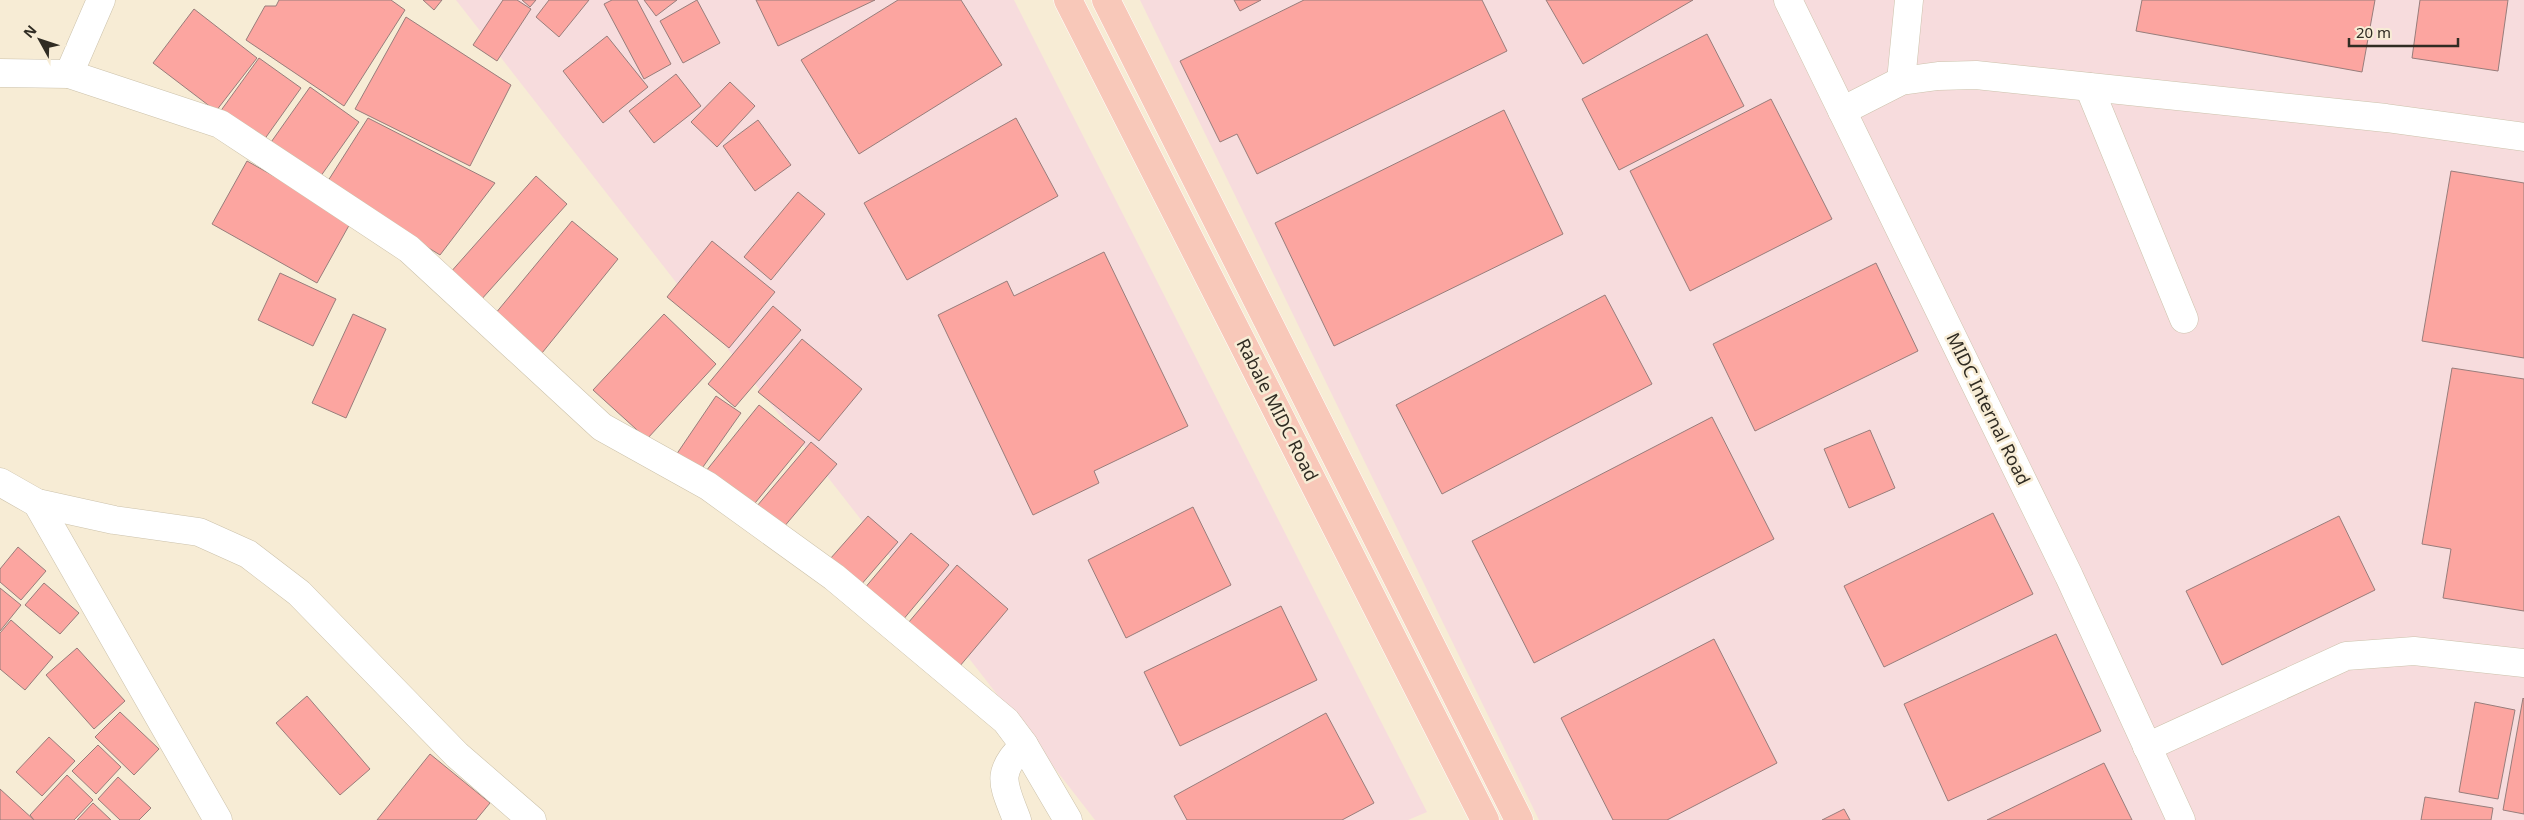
<svg xmlns="http://www.w3.org/2000/svg" width="2524" height="820" font-family="'Noto Sans',sans-serif">
<style>
.industrial{fill:#f7dcdd}
.building{fill:#fca5a0;stroke:#987d7b}
.lines{fill:none;stroke-linecap:round;stroke-linejoin:round}
.minor-casing{stroke:#ccc2ab;stroke-width:29}
.major-casing{stroke:#fff;stroke-width:29}
.minor{stroke:#fff;stroke-width:28}
.major{stroke:#f8c8b9;stroke-width:28}
.labels{text-anchor:middle;stroke-width:5;stroke-linejoin:round;paint-order:stroke}
.street-label{font-size:18px;fill:#302c23;stroke:#f7ecd5}
</style>
<rect width="100%" height="100%" fill="#f7ecd5"/>
<g class="industrial">
<path d="M 456,0 L 1014,0 L 1427,812 L 1408,820 L 1095,820 Z"/>
<path d="M 1140,0 L 2524,0 L 2524,820 L 1539,820 Z"/>
</g>
<g class="building">
<path d="M 279,0 L 391,0 L 405,10 L 344,106 L 246,40 L 265,6 L 276,6 Z"/>
<path d="M 423,0 L 442,0 L 434,10 Z"/>
<path d="M 503,0 L 517,0 L 531,9 L 497,61 L 473,45 Z"/>
<path d="M 522,0 L 536,0 L 530,7 Z"/>
<path d="M 549,0 L 589,0 L 559,37 L 536,17 Z"/>
<path d="M 612,0 L 637,0 L 671,64 L 644,79 L 604,4 Z"/>
<path d="M 644,0 L 677,0 L 656,16 Z"/>
<path d="M 697,0 L 720,43 L 683,63 L 660,21 Z"/>
<path d="M 756,0 L 875,0 L 778,46 Z"/>
<path d="M 898,0 L 961,0 L 1002,65 L 859,154 L 801,60 Z"/>
<path d="M 1234,0 L 1261,0 L 1240,11 Z"/>
<path d="M 1304,0 L 1482,0 L 1507,51 L 1257,174 L 1237,134 L 1220,142 L 1180,61 Z"/>
<path d="M 1546,0 L 1693,0 L 1583,64 Z"/>
<path d="M 2142,0 L 2375,0 L 2362,72 L 2136,31 Z"/>
<path d="M 2420,0 L 2508,0 L 2498,71 L 2412,58 Z"/>
<path d="M 194,9 L 257,58 L 216,111 L 153,63 Z"/>
<path d="M 406,17 L 511,85 L 470,166 L 355,109 Z"/>
<path d="M 1707,34 L 1744,106 L 1619,170 L 1582,99 Z"/>
<path d="M 607,36 L 648,87 L 603,123 L 563,71 Z"/>
<path d="M 259,58 L 301,88 L 259,147 L 217,116 Z"/>
<path d="M 676,74 L 701,106 L 654,143 L 629,111 Z"/>
<path d="M 730,82 L 755,106 L 717,147 L 691,122 Z"/>
<path d="M 310,87 L 359,122 L 318,180 L 269,145 Z"/>
<path d="M 1771,99 L 1832,219 L 1690,291 L 1630,171 Z"/>
<path d="M 1504,110 L 1563,234 L 1334,346 L 1275,223 Z"/>
<path d="M 368,118 L 495,183 L 440,255 L 326,184 Z"/>
<path d="M 1016,118 L 1058,196 L 907,280 L 864,203 Z"/>
<path d="M 758,120 L 791,165 L 755,191 L 723,146 Z"/>
<path d="M 247,161 L 352,220 L 317,283 L 212,224 Z"/>
<path d="M 2451,171 L 2524,183 L 2524,358 L 2422,341 Z"/>
<path d="M 536,176 L 567,204 L 480,301 L 449,274 Z"/>
<path d="M 798,192 L 825,214 L 771,280 L 744,257 Z"/>
<path d="M 572,221 L 618,259 L 542,353 L 495,314 Z"/>
<path d="M 712,241 L 775,292 L 729,348 L 667,297 Z"/>
<path d="M 1104,252 L 1188,426 L 1094,471 L 1099,483 L 1033,515 L 938,315 L 1007,281 L 1014,296 Z"/>
<path d="M 1876,263 L 1918,351 L 1755,431 L 1713,344 Z"/>
<path d="M 280,273 L 336,299 L 313,346 L 258,320 Z"/>
<path d="M 1605,295 L 1652,384 L 1442,494 L 1396,405 Z"/>
<path d="M 773,306 L 801,330 L 735,407 L 708,384 Z"/>
<path d="M 353,314 L 386,329 L 346,418 L 312,403 Z"/>
<path d="M 664,314 L 716,364 L 647,439 L 593,390 Z"/>
<path d="M 802,339 L 862,389 L 819,441 L 758,392 Z"/>
<path d="M 2452,368 L 2524,379 L 2524,611 L 2443,598 L 2451,549 L 2422,544 Z"/>
<path d="M 716,396 L 741,413 L 698,474 L 674,458 Z"/>
<path d="M 759,405 L 805,442 L 751,508 L 706,471 Z"/>
<path d="M 1712,417 L 1774,539 L 1534,663 L 1472,541 Z"/>
<path d="M 1870,430 L 1895,488 L 1849,508 L 1824,449 Z"/>
<path d="M 811,442 L 837,464 L 783,528 L 757,506 Z"/>
<path d="M 1193,507 L 1231,585 L 1126,638 L 1088,560 Z"/>
<path d="M 1993,513 L 2033,594 L 1884,667 L 1844,586 Z"/>
<path d="M 868,516 L 898,542 L 860,586 L 830,559 Z"/>
<path d="M 2339,516 L 2375,590 L 2222,665 L 2186,591 Z"/>
<path d="M 911,533 L 949,565 L 902,621 L 864,589 Z"/>
<path d="M 18,547 L 46,571 L 21,600 L 0,582 L 0,569 Z"/>
<path d="M 957,565 L 1008,609 L 954,673 L 903,629 Z"/>
<path d="M 44,583 L 79,613 L 60,634 L 25,605 Z"/>
<path d="M 0,588 L 21,605 L 0,631 Z"/>
<path d="M 1281,606 L 1317,680 L 1180,746 L 1144,672 Z"/>
<path d="M 11,620 L 53,657 L 25,690 L 0,669 L 0,633 Z"/>
<path d="M 2056,634 L 2101,731 L 1948,801 L 1904,704 Z"/>
<path d="M 1714,639 L 1777,763 L 1667,820 L 1613,820 L 1561,718 Z"/>
<path d="M 77,648 L 125,701 L 94,729 L 46,675 Z"/>
<path d="M 307,696 L 370,769 L 340,795 L 276,723 Z"/>
<path d="M 2523,698 L 2524,699 L 2524,814 L 2503,810 Z"/>
<path d="M 2475,702 L 2515,710 L 2498,799 L 2459,792 Z"/>
<path d="M 120,712 L 159,749 L 134,775 L 95,737 Z"/>
<path d="M 1326,713 L 1374,803 L 1342,820 L 1187,820 L 1174,796 Z"/>
<path d="M 49,737 L 75,761 L 42,796 L 16,772 Z"/>
<path d="M 98,745 L 121,767 L 96,794 L 72,771 Z"/>
<path d="M 430,754 L 490,803 L 476,820 L 377,820 Z"/>
<path d="M 2104,763 L 2132,820 L 1987,820 Z"/>
<path d="M 67,775 L 93,800 L 74,820 L 34,820 L 30,815 Z"/>
<path d="M 118,777 L 151,808 L 139,820 L 120,820 L 98,799 Z"/>
<path d="M 0,789 L 34,820 L 0,820 Z"/>
<path d="M 2425,797 L 2493,808 L 2491,820 L 2421,820 Z"/>
<path d="M 93,803 L 111,820 L 77,820 Z"/>
<path d="M 1844,809 L 1850,820 L 1822,820 Z"/>
</g>
<g class="lines">
<g class="minor-casing">
<g id="minor">
<path d="M 1788,0 L 2069,576 L 2181,820"/>
<path d="M 0,73 L 69,74 L 220,124 L 409,249 L 602,427 L 708,486 L 834,577 L 1006,721 L 1024,745 C 994,774 1004,785 1017,820"/>
<path d="M 69,74 L 101,0"/>
<path d="M 1901,81 L 1909,0"/>
<path d="M 2089,87 L 2184,319"/>
<path d="M 1842,111 L 1901,81 L 1938,76 L 1976,75 L 2386,118 L 2524,137"/>
<path d="M 0,482 L 37,503 L 114,520 L 199,532 L 248,554 L 299,593 L 457,755 L 532,820"/>
<path d="M 37,503 L 218,820"/>
<path d="M 1024,745 L 1068,820"/>
<path d="M 2147,747 L 2346,656 L 2414,651 L 2524,663"/>
</g>
</g>
<g class="major-casing">
<g id="major">
<path d="M 1068,0 L 1485,820"/>
<path d="M 1106,0 L 1519,820"/>
</g>
</g>
<use href="#minor" class="minor"/>
<use href="#major" class="major"/>
</g>
<g class="labels">
<g class="street-label">
<text transform="translate(1988 409) rotate(64)" y="6">MIDC Internal Road</text>
<text transform="translate(1277 410) rotate(63)" y="6">Rabale MIDC Road</text>
</g>
</g>
<g transform="translate(40 40) rotate(310)" stroke="#f7ecd5" stroke-width="4" paint-order="stroke">
<path d="M0-4L9 19L0 12L-9 19Z" fill="#302c23"/>
<text y="-8" font-size="14" font-weight="bold" text-anchor="middle" fill="#302c23">N</text>
</g>
<path d="M2349 38v8h109v-8" fill="none" stroke="#302c23" stroke-width="2.5"/>
<text x="2356" y="38" font-size="15" fill="#302c23" stroke="#f7ecd5" stroke-width="4" paint-order="stroke">20 m</text>
</svg>
